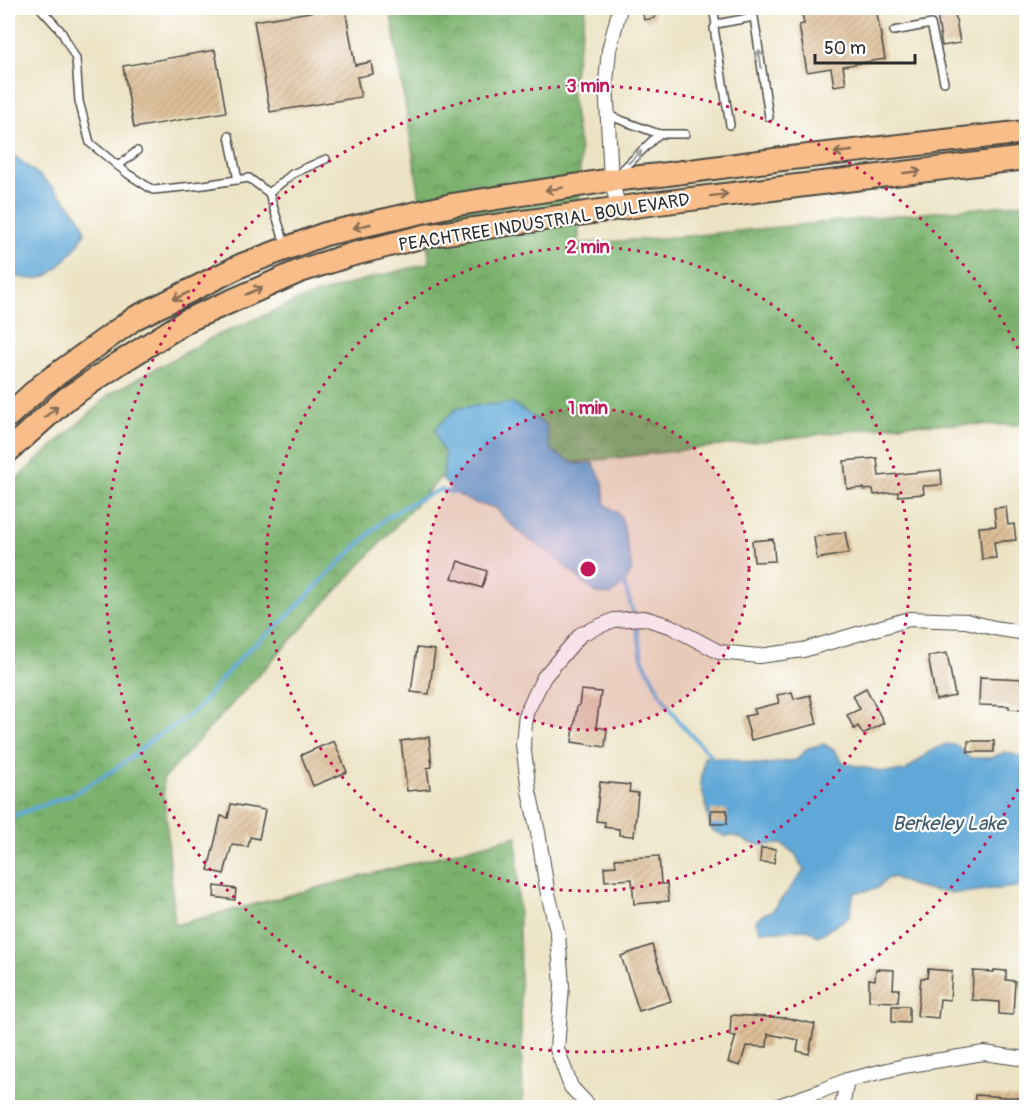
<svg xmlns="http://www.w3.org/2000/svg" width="1034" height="1115" font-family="Pangolin,sans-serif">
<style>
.forest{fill:url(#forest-crowns);stroke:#546e4c;stroke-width:1.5}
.water{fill:#60a8d7;stroke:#466a81;stroke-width:1.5}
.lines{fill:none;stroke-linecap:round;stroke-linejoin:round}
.stream{stroke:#60a8d7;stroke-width:4}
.building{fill:url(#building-hatch)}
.service-casing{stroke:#484742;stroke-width:10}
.minor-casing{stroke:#484742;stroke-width:16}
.trunk-casing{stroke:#484742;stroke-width:26}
.service{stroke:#fff;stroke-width:7}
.minor{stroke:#fff;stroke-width:14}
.trunk{stroke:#f8bd89;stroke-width:22}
.oneway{stroke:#a0a0a0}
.oneway2{stroke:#876d55}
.ring{fill:none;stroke:#c2185b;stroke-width:3;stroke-dasharray:3 6}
.labels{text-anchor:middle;stroke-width:4.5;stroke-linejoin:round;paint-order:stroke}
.street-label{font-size:18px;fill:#2b2b2b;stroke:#fff}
.water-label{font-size:20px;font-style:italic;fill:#405d70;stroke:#fff}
.centre{fill:#c2185b;stroke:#fff;stroke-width:3}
.ring-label{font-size:18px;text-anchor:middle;font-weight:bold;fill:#c2185b;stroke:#fff;stroke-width:4.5;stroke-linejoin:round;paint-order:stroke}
</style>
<defs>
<pattern id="forest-crowns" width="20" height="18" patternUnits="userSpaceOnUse" patternTransform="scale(1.5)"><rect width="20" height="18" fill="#7cb26e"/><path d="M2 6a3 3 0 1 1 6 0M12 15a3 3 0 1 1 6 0" fill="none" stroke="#66915b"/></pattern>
<pattern id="building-hatch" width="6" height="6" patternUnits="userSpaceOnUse" patternTransform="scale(1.5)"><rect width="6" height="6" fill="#ddbe97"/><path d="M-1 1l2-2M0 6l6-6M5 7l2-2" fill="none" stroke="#bea382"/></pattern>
</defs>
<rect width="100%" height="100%" fill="#fff"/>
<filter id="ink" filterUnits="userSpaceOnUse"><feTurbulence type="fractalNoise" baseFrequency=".0167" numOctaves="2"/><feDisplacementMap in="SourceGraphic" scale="12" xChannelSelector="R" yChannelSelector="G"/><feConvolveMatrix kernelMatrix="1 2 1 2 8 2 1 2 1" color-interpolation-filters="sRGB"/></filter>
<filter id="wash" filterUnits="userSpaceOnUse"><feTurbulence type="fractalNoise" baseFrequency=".008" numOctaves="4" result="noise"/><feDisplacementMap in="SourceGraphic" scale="24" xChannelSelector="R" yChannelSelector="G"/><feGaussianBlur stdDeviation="1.35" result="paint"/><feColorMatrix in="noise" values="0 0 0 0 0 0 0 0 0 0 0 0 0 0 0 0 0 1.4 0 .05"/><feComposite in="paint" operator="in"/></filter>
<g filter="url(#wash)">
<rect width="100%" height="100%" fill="#ece3c4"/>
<path class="forest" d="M 390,8 L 586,8 L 571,89 L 580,151 L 579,244 L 687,236 L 1026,203 L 1026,425 L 909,424 L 440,478 L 163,779 L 175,925 L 517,836 L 523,1107 L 8,1107 L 8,486 L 92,411 L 108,395 L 209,339 L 296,301 L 363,280 L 430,263 Z"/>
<g class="water">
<path d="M 8,151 C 32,169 57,188 76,213 C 79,217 82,220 83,225 C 84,227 85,231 84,234 C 80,245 54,274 44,277 C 33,281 17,278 8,273 Z"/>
<path d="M 512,403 L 546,425 L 549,444 L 553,452 L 575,464 L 593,463 L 603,482 L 605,504 L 620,515 L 623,523 L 632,570 L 624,583 L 611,595 L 596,593 L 552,555 L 525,537 L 504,518 L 496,508 L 471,502 L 455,493 L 443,480 L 445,453 L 440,446 L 435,429 L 456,409 L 470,406 Z"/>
<path d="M 824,744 L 835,751 L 843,763 L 885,772 L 905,771 L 929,752 L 946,744 L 958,746 L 969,758 L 991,758 L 1005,752 L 1026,758 L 1026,885 C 1016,888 1005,888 994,889 C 983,890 972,892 961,893 C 941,893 911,888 894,877 L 887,879 L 876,889 L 854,893 L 849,917 L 818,936 L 807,929 L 778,931 L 760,931 L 756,921 L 764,914 L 772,911 L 804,871 L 795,854 L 782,844 L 760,845 L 748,842 L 735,836 L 725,836 L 711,830 L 701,784 L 704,757 L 729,759 L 761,765 L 796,760 L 808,748 Z"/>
</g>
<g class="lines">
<g class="stream">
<path d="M 624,583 L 635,619 L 642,658 L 660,693 L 680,723 L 712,757"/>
<path d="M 8,819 L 13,816 L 73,794 L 112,771 L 137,753 L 150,741 L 180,722 L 200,706 L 224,676 L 248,650 L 284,620 L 331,571 L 385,519 L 409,504 L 439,490 L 455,493"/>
</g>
</g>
<g id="blocks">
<g class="building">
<path d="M 335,8 L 345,8 L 355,65 L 371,62 L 373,74 L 357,77 L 361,97 L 270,112 L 254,21 Z"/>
<path d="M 653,8 L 655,18 L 644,20 L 642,9 Z"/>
<path d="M 801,8 L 876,8 L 885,59 L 843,66 L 846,84 L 834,86 L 831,68 L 807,72 L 799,25 L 804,24 Z"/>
<path d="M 936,8 L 954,8 L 960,43 L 942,46 Z"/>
<path d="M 215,50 L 226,112 L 134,128 L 123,66 Z"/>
<path d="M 877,458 L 879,476 L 941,470 L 942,485 L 923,486 L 924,494 L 898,496 L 898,492 L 874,495 L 873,489 L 864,490 L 864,488 L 847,489 L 844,461 Z"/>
<path d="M 1006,507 L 1008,525 L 1014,524 L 1016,540 L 994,542 L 996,558 L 982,559 L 979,527 L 996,526 L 994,508 Z"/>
<path d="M 845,532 L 849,553 L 817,559 L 814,537 Z"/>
<path d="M 773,539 L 775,561 L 754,562 L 752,541 Z"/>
<path d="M 458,561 L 487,571 L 482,588 L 452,578 Z"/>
<path d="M 417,648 L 435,650 L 429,694 L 411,692 Z"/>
<path d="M 947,653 L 955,696 L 936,700 L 928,656 Z"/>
<path d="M 980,677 L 1024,679 L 1022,710 L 1009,709 L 1009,706 L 979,705 Z"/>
<path d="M 866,688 L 884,723 L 863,734 L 858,726 L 854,729 L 847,715 L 860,709 L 853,695 Z"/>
<path d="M 581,690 L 601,692 L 596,727 L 607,729 L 605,747 L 572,742 L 577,706 L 579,706 Z"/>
<path d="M 792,692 L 794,699 L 810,695 L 817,724 L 751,740 L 745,716 L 756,714 L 754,709 L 779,703 L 777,695 Z"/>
<path d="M 429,737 L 432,767 L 427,768 L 430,789 L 407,791 L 401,741 Z"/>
<path d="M 334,741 L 347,772 L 313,786 L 301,755 Z"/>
<rect x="968" y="741" width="26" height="11"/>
<path d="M 600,782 L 630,785 L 629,792 L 638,793 L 634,836 L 619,835 L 619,829 L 604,827 L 605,822 L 596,821 Z"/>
<path d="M 231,804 L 265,810 L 259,839 L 250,837 L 248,847 L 232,845 L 224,874 L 208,870 L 221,816 L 228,818 Z"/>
<rect x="711" y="810" width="16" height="14"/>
<path d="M 761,848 L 776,849 L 774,863 L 760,862 Z"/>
<path d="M 659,856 L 661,884 L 667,884 L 669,901 L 634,904 L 632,879 L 605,881 L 604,867 L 616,866 L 615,859 Z"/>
<path d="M 215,886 L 236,889 L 235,900 L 214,897 Z"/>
<path d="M 652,945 L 671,1001 L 639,1011 L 621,956 Z"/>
<path d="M 876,969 L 894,970 L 893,989 L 899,989 L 898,1002 L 869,1001 L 869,979 L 875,980 Z"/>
<path d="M 928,969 L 952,971 L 950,1000 L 940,999 L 938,1018 L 917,1016 L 921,978 L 927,978 Z"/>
<path d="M 994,970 L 1006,971 L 1006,980 L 1015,981 L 1013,1015 L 999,1014 L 999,1002 L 972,1000 L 973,971 L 994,972 Z"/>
<path d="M 892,1006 L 909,1006 L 909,1023 L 892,1022 Z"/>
<path d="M 731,1015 L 787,1018 L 815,1024 L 809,1054 L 797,1051 L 799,1040 L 768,1034 L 767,1047 L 746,1046 L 740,1066 L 728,1062 L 736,1036 L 730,1036 Z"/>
<path d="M 975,1095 L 1022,1098 L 1021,1107 L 974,1107 Z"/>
</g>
</g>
</g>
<g filter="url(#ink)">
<use href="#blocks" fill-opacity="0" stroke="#484742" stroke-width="1.5"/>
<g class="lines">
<g class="service-casing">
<g id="service">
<path d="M 40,8 L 61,31 L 76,59 L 79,101 L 90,143 L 128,174 L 153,190 L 204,185 L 249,178 L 269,193 L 285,244"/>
<path d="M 713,8 L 716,24 L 714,28 L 730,125"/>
<path d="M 716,24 L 754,17 L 769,117"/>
<path d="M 894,31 L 931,24 L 944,82"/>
<path d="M 607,115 L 659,134 L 685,134"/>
<path d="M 229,136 L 238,180"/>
<path d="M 118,166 L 137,151"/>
<path d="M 620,172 L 659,134"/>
<path d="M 269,193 L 292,174 L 326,159"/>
</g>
</g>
<g class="minor-casing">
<g id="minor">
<path d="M 619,208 L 611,180 L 606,82 L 609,50 L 620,8"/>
<path d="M 591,1108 L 571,1087 L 557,1049 L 562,986 L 558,935 L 547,889 L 538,832 L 529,791 L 523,744 L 526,713 L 544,677 L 581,634 L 614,620 L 644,618 L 670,626 L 719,652 L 759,656 L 803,650 L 909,619 L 966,621 L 994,628 L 1026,633"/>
<path d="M 772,1108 L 821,1091 L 847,1080 L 904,1066 L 984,1053 L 1026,1059"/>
<path d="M 842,1108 L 847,1080"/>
</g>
</g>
<g class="trunk-casing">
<g id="trunk">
<path d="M 8,416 L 42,385 L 135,318 L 242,265 L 325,234 L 452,205 L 611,180 L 660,175 L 782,159 L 1026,132"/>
<path d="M 8,451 L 66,399 L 118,364 L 188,320 L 300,271 L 350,255 L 425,236 L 642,205 L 1026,158"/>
</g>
</g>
<use href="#service" class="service"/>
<use href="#minor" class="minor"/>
<use href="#trunk" class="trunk"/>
</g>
<defs><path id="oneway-shaft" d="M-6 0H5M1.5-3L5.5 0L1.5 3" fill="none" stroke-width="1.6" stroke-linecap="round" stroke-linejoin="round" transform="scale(1.5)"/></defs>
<g class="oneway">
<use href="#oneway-shaft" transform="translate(760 59) rotate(-99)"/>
<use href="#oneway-shaft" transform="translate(635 157) rotate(-43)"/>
</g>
<g class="oneway2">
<use href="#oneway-shaft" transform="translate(843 152) rotate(174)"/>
<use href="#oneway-shaft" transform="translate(912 172) rotate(-7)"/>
<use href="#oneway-shaft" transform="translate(554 189) rotate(171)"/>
<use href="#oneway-shaft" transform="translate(719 195) rotate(-7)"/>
<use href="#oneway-shaft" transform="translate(362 226) rotate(167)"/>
<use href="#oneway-shaft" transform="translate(254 291) rotate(-24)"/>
<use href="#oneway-shaft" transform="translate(181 296) rotate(154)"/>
<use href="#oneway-shaft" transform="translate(51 412) rotate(-40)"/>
</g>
</g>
<circle cx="588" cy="569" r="161" fill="#c2185b" fill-opacity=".12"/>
<g class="ring">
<circle cx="588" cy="569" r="161"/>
<circle cx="588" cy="569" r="322"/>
<path d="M1026 773A483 483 0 1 1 1026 365"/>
</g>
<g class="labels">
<g class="street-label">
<text transform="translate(544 222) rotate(-9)" y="6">PEACHTREE INDUSTRIAL BOULEVARD</text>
</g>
<g class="water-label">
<text x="949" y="830">Berkeley Lake</text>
</g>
</g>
<circle cx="588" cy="569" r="9" class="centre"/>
<g class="ring-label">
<text x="588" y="92">3 min</text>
<text x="588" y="253">2 min</text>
<text x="588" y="414">1 min</text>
</g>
<rect width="1034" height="1115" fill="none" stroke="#fff" stroke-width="30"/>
<path d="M815 54v9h100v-9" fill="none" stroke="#2b2b2b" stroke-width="3"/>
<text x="824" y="54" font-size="18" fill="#2b2b2b" stroke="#ffffff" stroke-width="4.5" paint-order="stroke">50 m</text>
</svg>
